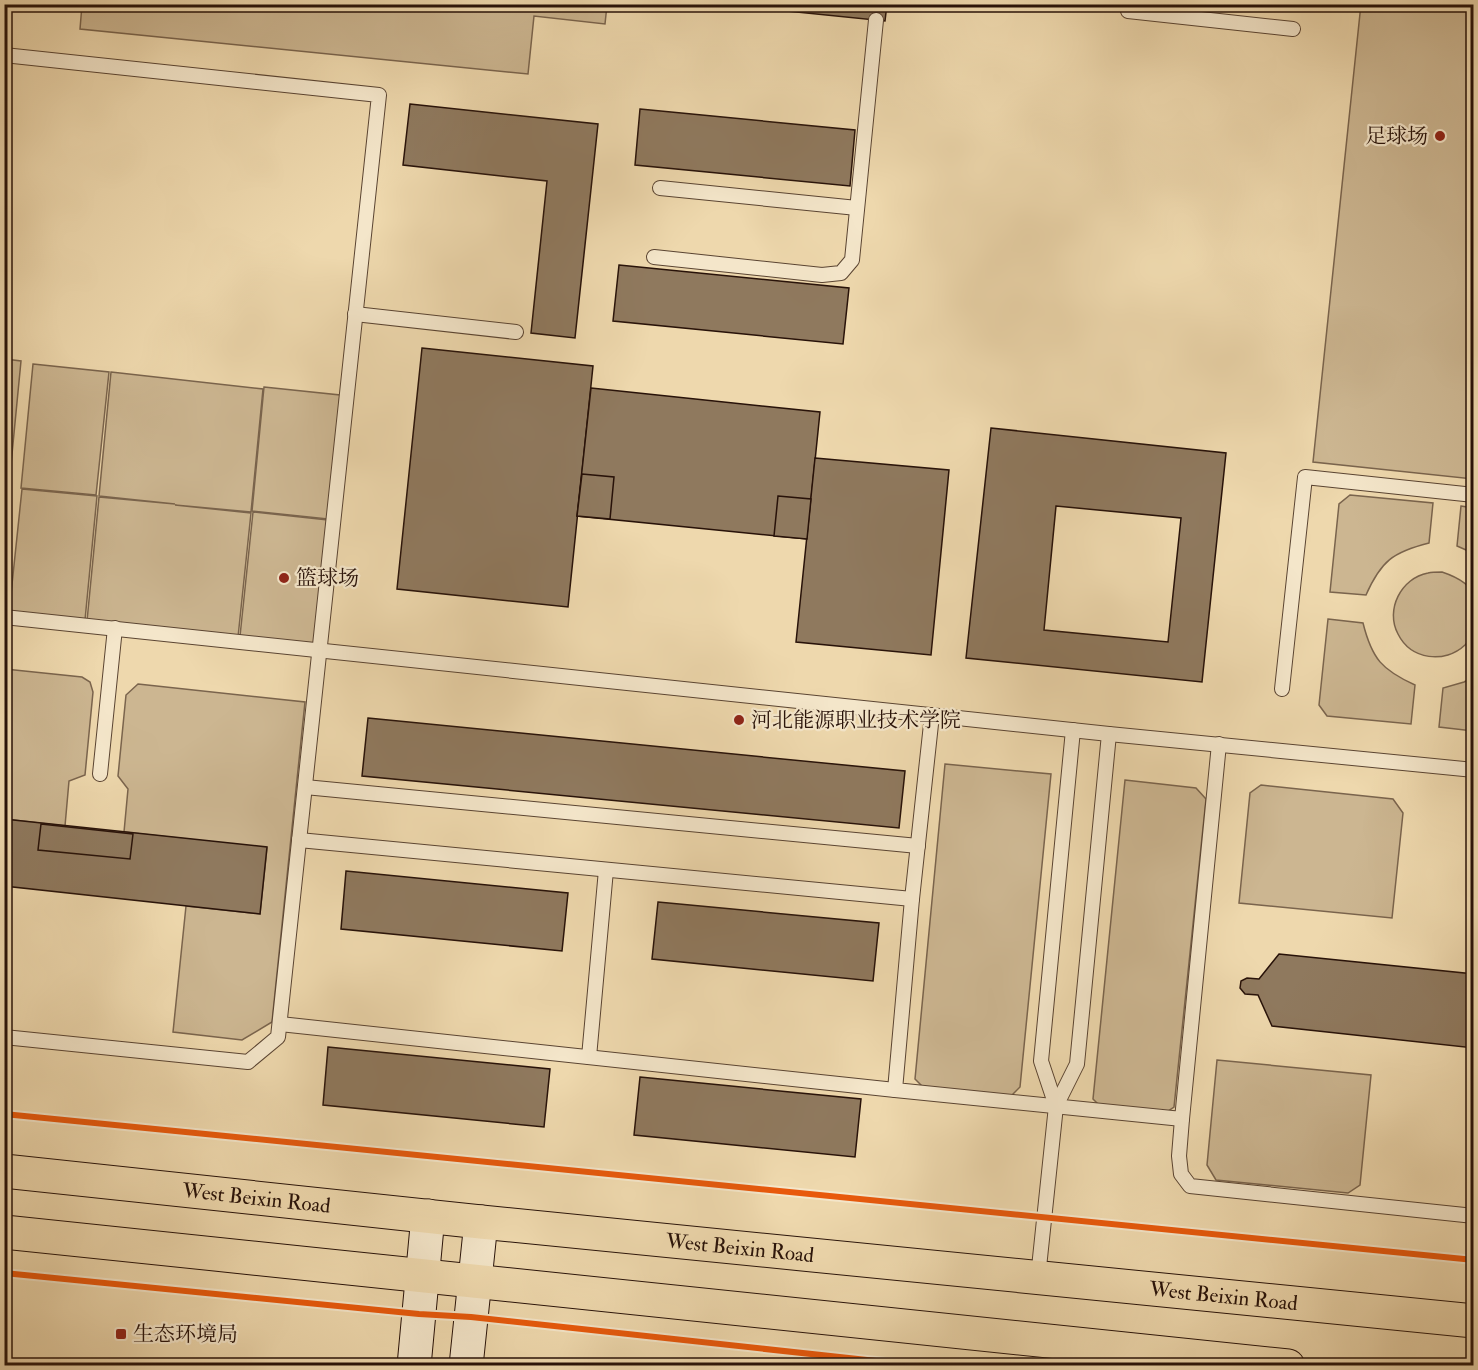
<svg xmlns="http://www.w3.org/2000/svg" width="1478" height="1370" font-family="'IM FELL Double Pica','Noto Serif SC',serif">
<style>
.green{fill:#ccb691;stroke:#7a644d;stroke-width:1.5}
.building{fill:#8f795e;stroke:#281209;stroke-width:1.5;fill-rule:evenodd}
.lines{fill:none;stroke-linecap:round;stroke-linejoin:round}
.lane-casing{stroke:#5a4432;stroke-width:16}
.secondary-casing{stroke:#281209;stroke-width:35}
.primary-casing{stroke:#281209;stroke-width:35}
.lane{stroke:#f4e6ca;stroke-width:14}
.secondary{stroke:#f4e6ca;stroke-width:33}
.primary{stroke:#eed8ad;stroke-width:33}
.cycleway-casing{stroke:#f4e6ca;stroke-width:10}
.cycleway{stroke:#e8590c;stroke-width:6}
.poi-dot{fill:#8f2418;stroke:#f4e6ca;stroke-width:2}
.labels{text-anchor:middle;stroke-width:4.5;stroke-linejoin:round;paint-order:stroke}
.poi-label{font-size:21px;fill:#281209;stroke:#f4e6ca;text-anchor:start}
.street-label{font-size:21px;fill:#281209;stroke:#f4e6ca}
</style>
<rect width="100%" height="100%" fill="#eed8ad"/>
<filter id="stains"><feTurbulence type="fractalNoise" baseFrequency=".00333" numOctaves="4"/><feColorMatrix values="0 0 0 0 .2 0 0 0 0 .09 0 0 0 0 .02 0 0 0 .5 -.17"/></filter>
<radialGradient id="worn" r=".72"><stop offset=".6" stop-color="#630" stop-opacity="0"/><stop offset="1" stop-color="#630" stop-opacity=".3"/></radialGradient>
<g class="green">
<path d="M 1361,4 L 1473,5 L 1473,479 L 1313,462 Z"/>
<path d="M 82,5 L 607,4 L 607,5 L 605,24 L 534,16 L 528,74 L 80,29 Z"/>
<path d="M 5,359 L 21,361 L 9,485 L 4,484 Z"/>
<path d="M 33,364 L 109,372 L 96,495 L 21,488 Z"/>
<path d="M 111,372 L 263,389 L 251,512 L 175,505 L 251,513 L 238,637 L 87,621 L 99,497 L 175,504 L 99,496 Z"/>
<path d="M 264,387 L 340,395 L 328,519 L 252,511 Z"/>
<path d="M 22,489 L 97,496 L 85,620 L 9,613 Z"/>
<path d="M 1350,495 L 1433,503 L 1429,543 C 1393,552 1381,561 1366,595 L 1330,592 L 1339,504 Z"/>
<path d="M 1461,506 L 1473,508 L 1473,553 L 1457,546 Z"/>
<path d="M 253,512 L 328,520 L 316,644 L 240,636 Z"/>
<path d="M 1442,572 C 1454,576 1471,583 1474,597 C 1474,601 1474,606 1474,611 C 1474,618 1475,627 1473,634 C 1472,638 1468,642 1465,645 C 1445,664 1411,660 1398,634 C 1385,610 1401,578 1428,573 C 1432,572 1438,572 1442,572 Z"/>
<path d="M 1328,619 L 1363,623 C 1372,659 1382,670 1415,685 L 1411,724 L 1327,716 L 1319,705 Z"/>
<path d="M 5,669 L 82,677 L 90,682 L 93,692 L 85,775 L 69,781 L 65,826 L 5,819 Z"/>
<path d="M 1473,677 L 1473,731 L 1439,727 L 1443,688 L 1464,682 Z"/>
<path d="M 138,684 L 305,702 L 272,1022 L 242,1040 L 173,1032 L 186,906 L 260,914 L 267,848 L 124,832 L 128,789 L 118,776 L 126,695 Z"/>
<path d="M 945,764 L 1051,774 L 1020,1087 L 1010,1097 L 925,1089 L 915,1079 Z"/>
<path d="M 1125,780 L 1196,788 L 1206,799 L 1174,1107 L 1165,1113 L 1101,1107 L 1093,1099 Z"/>
<path d="M 1261,785 L 1393,799 L 1403,813 L 1392,918 L 1239,903 L 1250,793 Z"/>
<path d="M 1217,1060 L 1371,1075 L 1360,1185 L 1348,1193 L 1216,1180 L 1207,1165 Z"/>
</g>
<g class="building">
<path d="M 719,4 L 887,4 L 885,21 Z"/>
<path d="M 410,104 L 598,124 L 575,338 L 531,333 L 547,181 L 403,165 Z"/>
<path d="M 640,109 L 855,130 L 850,186 L 635,165 Z"/>
<path d="M 619,265 L 849,288 L 843,344 L 613,321 Z"/>
<path d="M 422,348 L 593,366 L 568,607 L 397,589 Z"/>
<path d="M 591,388 L 820,412 L 807,539 L 577,516 Z"/>
<path d="M 991,428 L 1226,453 L 1202,682 L 966,658 ZM 1056,506 L 1181,518 L 1168,642 L 1044,630 Z"/>
<path d="M 815,458 L 949,470 L 931,655 L 796,642 Z"/>
<path d="M 582,474 L 614,477 L 610,519 L 577,516 Z"/>
<path d="M 778,496 L 811,499 L 807,539 L 774,536 Z"/>
<path d="M 368,718 L 905,771 L 899,828 L 362,776 Z"/>
<path d="M 4,819 L 267,847 L 260,914 L 4,886 Z"/>
<path d="M 41,824 L 133,834 L 130,859 L 38,850 Z"/>
<path d="M 346,871 L 568,893 L 562,951 L 341,929 Z"/>
<path d="M 658,902 L 879,923 L 873,981 L 652,959 Z"/>
<path d="M 1279,954 L 1474,974 L 1474,1048 L 1272,1026 L 1258,995 L 1245,994 L 1240,988 L 1241,981 L 1247,978 L 1259,979 Z"/>
<path d="M 328,1047 L 550,1069 L 544,1127 L 323,1105 Z"/>
<path d="M 640,1077 L 861,1099 L 855,1157 L 634,1135 Z"/>
</g>
<g class="lines">
<g class="lane-casing">
<g id="lane">
<path d="M 1129,4 L 1128,11 L 1293,29"/>
<path d="M 4,55 L 379,95 L 278,1037 L 248,1062 L 4,1037"/>
<path d="M 660,188 L 857,208"/>
<path d="M 654,257 L 822,275 L 841,273 L 852,260 L 876,20"/>
<path d="M 355,314 L 516,332"/>
<path d="M 4,617 L 1109,734 L 1474,770"/>
<path d="M 1282,689 L 1305,477 L 1474,495"/>
<path d="M 932,715 L 912,899 L 895,1090 L 1182,1119 L 1219,744"/>
<path d="M 100,774 L 115,628"/>
<path d="M 305,787 L 918,846"/>
<path d="M 299,840 L 912,899"/>
<path d="M 280,1024 L 895,1090"/>
<path d="M 589,1057 L 606,870"/>
<path d="M 1056,1106 L 1041,1061 L 1073,730"/>
<path d="M 1182,1119 L 1179,1156 L 1181,1174 L 1190,1186 L 1474,1216"/>
<path d="M 1038,1277 L 1056,1106 L 1077,1064 L 1109,734"/>
</g>
</g>
<g class="secondary-casing">
<g id="secondary">
<path d="M 414,1366 L 428,1216"/>
<path d="M 466,1366 L 481,1222"/>
</g>
</g>
<g class="primary-casing">
<g id="primary">
<path id="s1" d="M 4,1171 L 481,1222 L 1474,1321"/>
<path d="M 4,1232 L 1288,1366"/>
</g>
</g>
<use href="#lane" class="lane"/>
<use href="#secondary" class="secondary"/>
<use href="#primary" class="primary"/>
<g class="cycleway-casing">
<g id="cycleway">
<path d="M 4,1114 L 1474,1260"/>
<path d="M 4,1273 L 419,1314 L 471,1317 L 922,1366"/>
</g>
</g>
<use href="#cycleway" class="cycleway"/>
</g>
<g class="poi-dot">
<circle cx="1440" cy="136" r="6"/>
<circle cx="284" cy="578" r="6"/>
<circle cx="739" cy="720" r="6"/>
<rect x="115" y="1328" width="12" height="12" rx="3"/>
</g>
<g class="labels">
<g class="poi-label">
<text x="1428" y="143" text-anchor="end">足球场</text>
<text x="296" y="585">篮球场</text>
<text x="751" y="727">河北能源职业技术学院</text>
<text x="133" y="1341">生态环境局</text>
</g>
<g class="street-label">
<text dy="7" stroke="none"><textPath href="#s1" startOffset="254">West Beixin Road</textPath></text>
<text dy="7" stroke="none"><textPath href="#s1" startOffset="740">West Beixin Road</textPath></text>
<text dy="7" stroke="none"><textPath href="#s1" startOffset="1226">West Beixin Road</textPath></text>
</g>
</g>
<rect width="1478" height="1370" fill="none" stroke="#eed8ad" stroke-width="24"/>
<rect x="6" y="6" width="1466" height="1358" fill="none" stroke="#281209" stroke-width="3"/>
<rect x="12" y="12" width="1454" height="1346" fill="none" stroke="#281209" stroke-width="1.5"/>
<rect width="100%" height="100%" filter="url(#stains)"/>
<rect width="100%" height="100%" fill="url(#worn)"/>
</svg>
